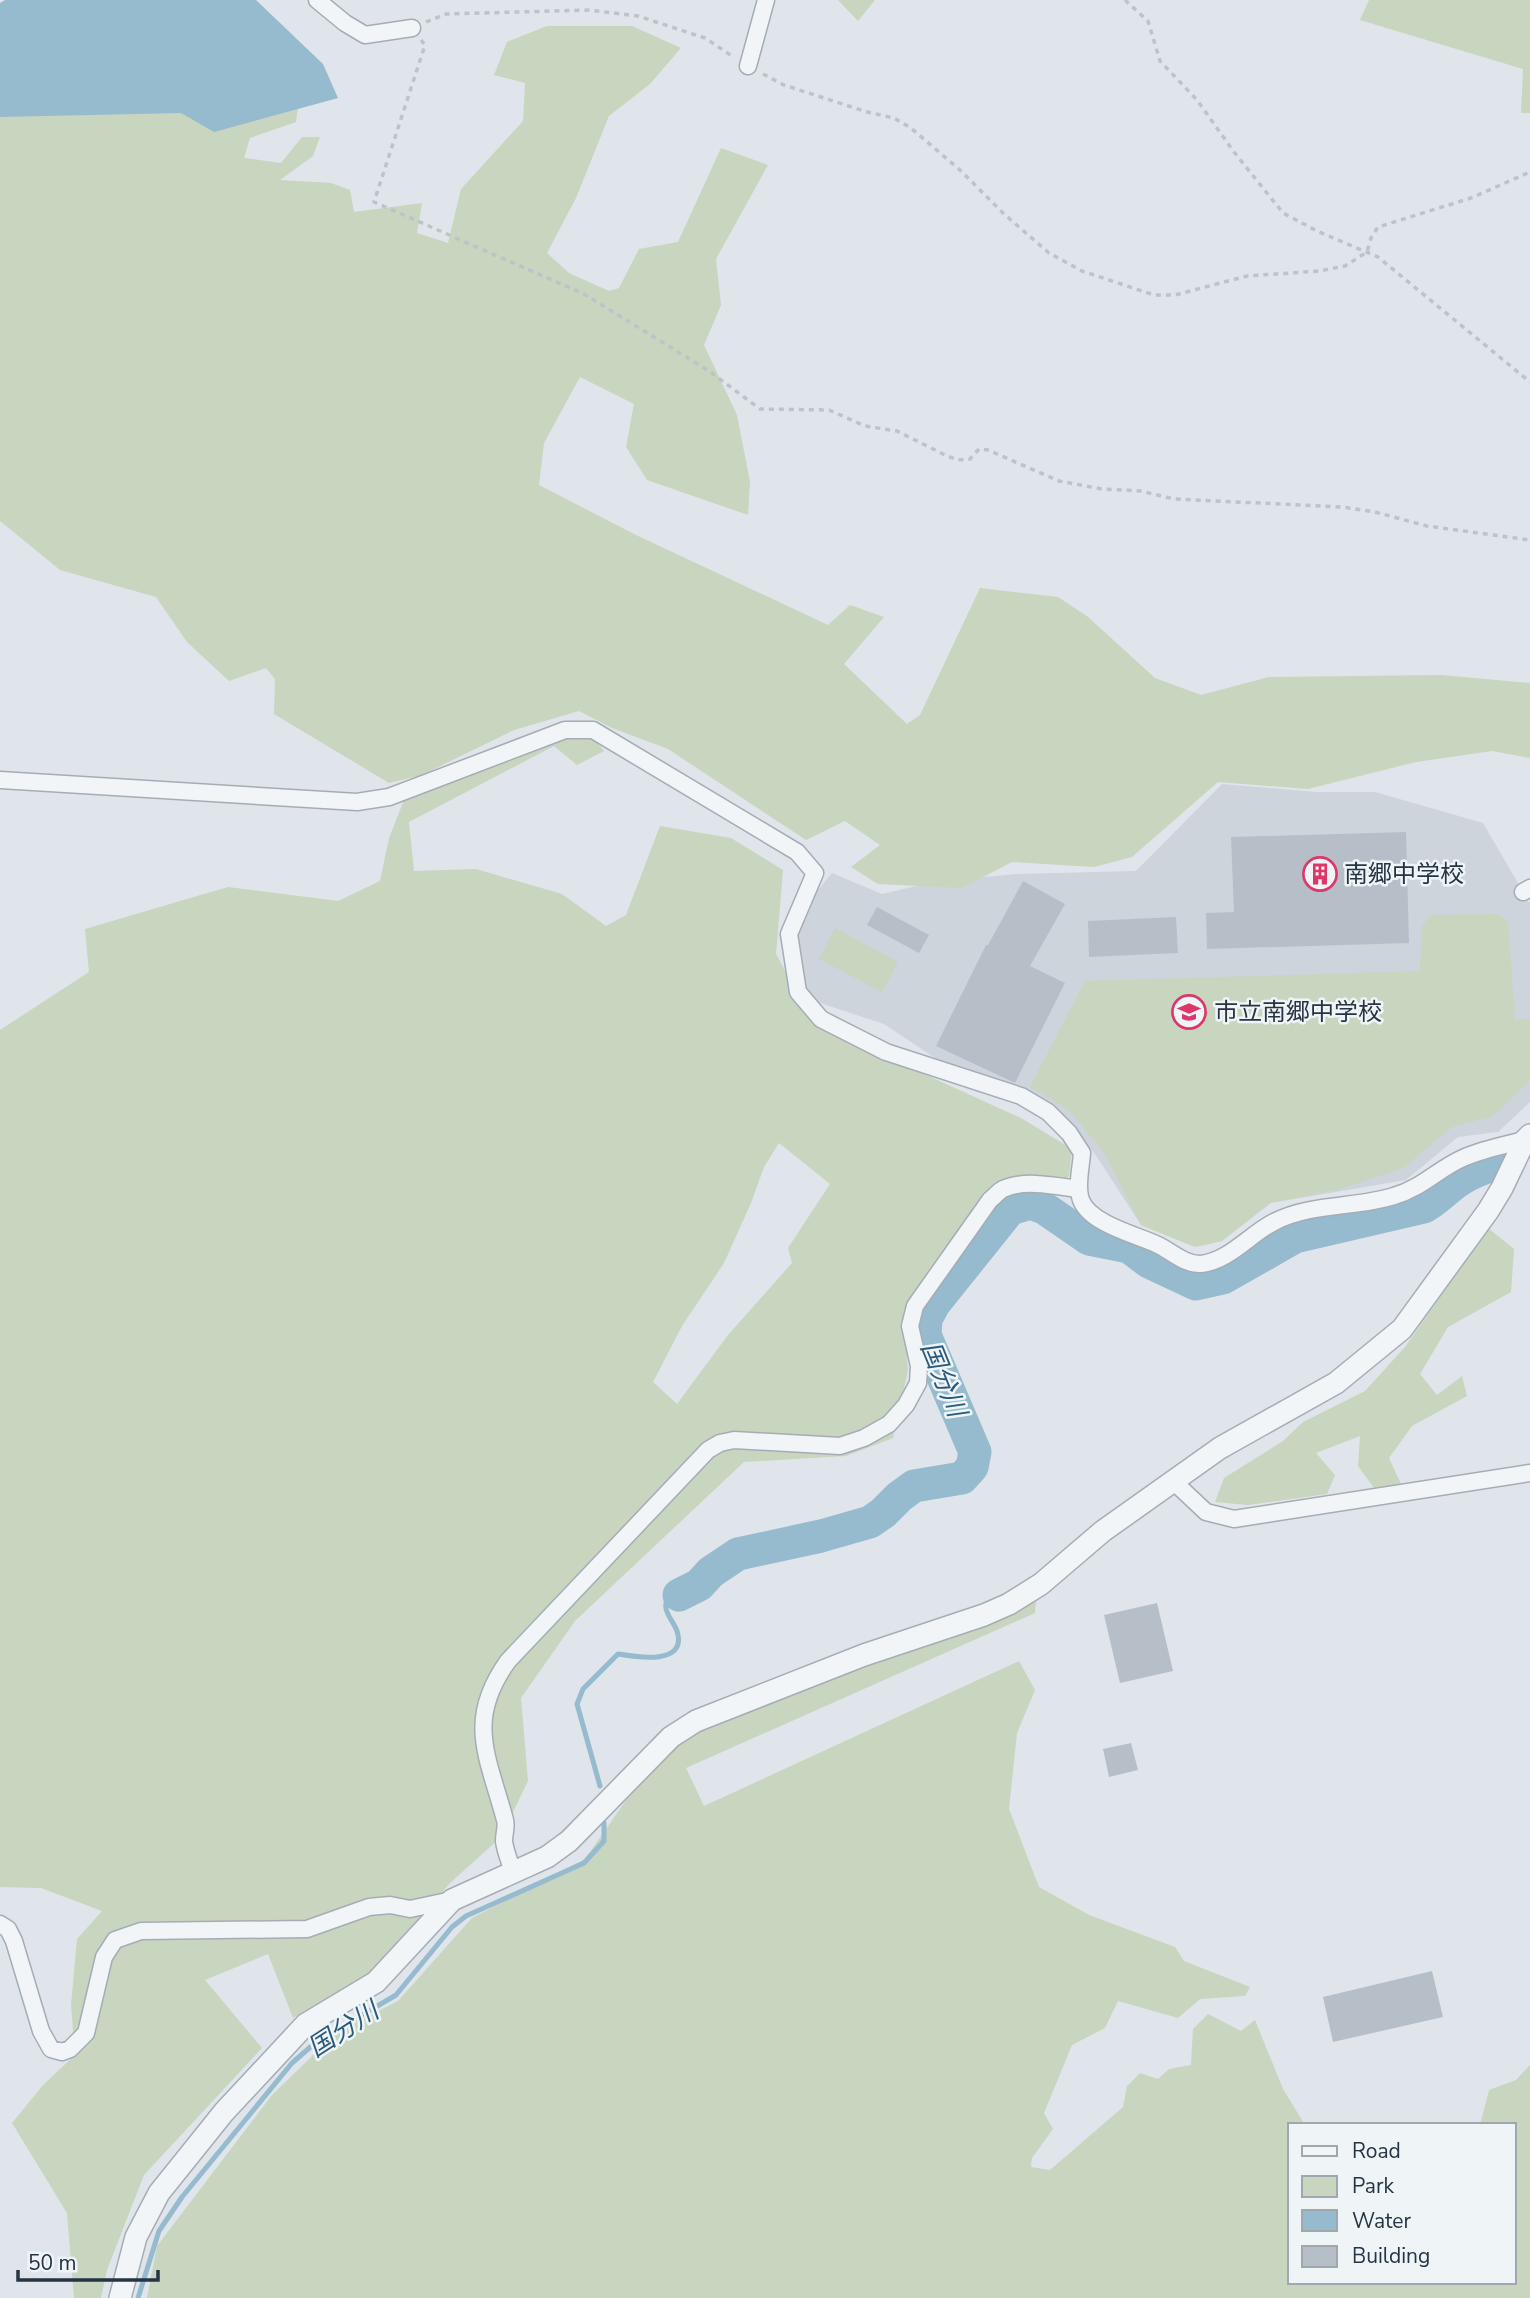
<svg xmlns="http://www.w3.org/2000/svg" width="1530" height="2298" font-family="'Nunito Sans','Noto Sans JP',sans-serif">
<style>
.built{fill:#cdd4dc}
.green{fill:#c8d5bf;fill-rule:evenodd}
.water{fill:#96bace}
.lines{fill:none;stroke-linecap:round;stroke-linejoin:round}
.stream{stroke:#96bace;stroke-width:5}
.river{stroke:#96bace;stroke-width:33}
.building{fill:#b6bfc8}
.minor-casing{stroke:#a4adb5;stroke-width:19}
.tertiary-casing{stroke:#a4adb5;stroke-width:24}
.path{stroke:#bdc3c9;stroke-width:3.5;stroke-dasharray:5 5;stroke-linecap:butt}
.minor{stroke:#f2f5f8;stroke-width:16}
.tertiary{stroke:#f2f5f8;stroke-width:21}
.labels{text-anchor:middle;stroke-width:5;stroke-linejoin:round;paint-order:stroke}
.poi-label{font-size:24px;fill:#263543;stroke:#eff4f7;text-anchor:start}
.water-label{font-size:26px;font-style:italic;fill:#2b5b7c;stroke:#eff4f7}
</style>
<rect width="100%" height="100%" fill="#dfe5ea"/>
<path class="built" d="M 1222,784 L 1316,792 L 1375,792 L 1483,823 L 1530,904 L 1530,1102 L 1498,1132 L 1458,1137 L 1406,1180 L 1271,1203 L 1222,1241 L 1195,1247 L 1141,1225 L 1095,1154 L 1059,1114 L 947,1066 L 884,1024 L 814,1001 L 807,992 L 793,939 L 810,900 L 832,873 L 882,894 L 938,881 L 1017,874 L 1136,871 Z"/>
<g class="green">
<path d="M 838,0 L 875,0 L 858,21 Z"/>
<path d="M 1369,0 L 1530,0 L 1530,113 L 1521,113 L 1523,69 L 1360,20 Z"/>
<path d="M 547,26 L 632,26 L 681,48 L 650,84 L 609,116 L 576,198 L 547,253 L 569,273 L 609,291 L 619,288 L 639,249 L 678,242 L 721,148 L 768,165 L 716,259 L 721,305 L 704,345 L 737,415 L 750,482 L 748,515 L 647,480 L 626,447 L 634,404 L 580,377 L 544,443 L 539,485 L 636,535 L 828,625 L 850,605 L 884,617 L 844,664 L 907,724 L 920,715 L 980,588 L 1058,597 L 1088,617 L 1155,678 L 1201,695 L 1269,677 L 1442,675 L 1530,683 L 1530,758 L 1492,751 L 1416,762 L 1308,789 L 1218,782 L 1132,857 L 1094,867 L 1012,862 L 962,888 L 878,884 L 851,867 L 880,845 L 845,821 L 806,840 L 668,749 L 612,728 L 579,711 L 514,730 L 422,775 L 389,783 L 274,714 L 275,679 L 266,668 L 229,681 L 187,642 L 156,597 L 60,570 L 0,521 L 0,107 L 300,92 L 296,122 L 250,138 L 244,158 L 281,163 L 302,137 L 320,137 L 313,156 L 280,180 L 331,183 L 350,190 L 354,212 L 422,203 L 417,233 L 448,243 L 461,189 L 523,121 L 525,83 L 494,75 L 507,42 Z"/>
<path d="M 565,736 L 594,739 L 604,751 L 577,765 L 554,746 L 409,822 L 414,871 L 476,869 L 562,894 L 606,926 L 626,915 L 660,826 L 731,838 L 783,870 L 776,954 L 814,1024 L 1021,1118 L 1072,1149 L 1069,1176 L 1061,1182 L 1027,1181 L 984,1201 L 904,1313 L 908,1370 L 893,1438 L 846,1456 L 744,1462 L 575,1621 L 521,1698 L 528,1781 L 501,1837 L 449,1884 L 380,1966 L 293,2018 L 268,1954 L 205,1980 L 262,2048 L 144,2175 L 107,2270 L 101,2298 L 74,2298 L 67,2213 L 12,2123 L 44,2084 L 75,2055 L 71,2005 L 77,1939 L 102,1911 L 41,1888 L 0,1887 L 0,1030 L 89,972 L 85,929 L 228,887 L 338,901 L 380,881 L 389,838 L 404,800 ZM 779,1143 L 830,1184 L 788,1248 L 792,1263 L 728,1335 L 677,1404 L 653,1382 L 682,1326 L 724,1263 L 751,1203 L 764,1167 Z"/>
<path d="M 1498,914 L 1508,921 L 1515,1020 L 1530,1019 L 1530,1080 L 1493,1116 L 1452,1127 L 1403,1168 L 1340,1189 L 1270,1203 L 1222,1241 L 1195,1247 L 1141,1225 L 1104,1152 L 1068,1109 L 1030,1087 L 1085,981 L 1420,971 L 1422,927 L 1430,915 Z"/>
<path d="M 835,928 L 898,962 L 882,992 L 819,959 Z"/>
<path d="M 1488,1228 L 1514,1249 L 1511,1292 L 1448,1327 L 1420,1374 L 1437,1395 L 1462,1376 L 1467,1396 L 1412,1426 L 1389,1458 L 1401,1484 L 1374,1488 L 1358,1466 L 1360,1436 L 1316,1453 L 1335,1475 L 1327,1494 L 1248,1505 L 1215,1502 L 1224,1478 L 1283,1441 L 1303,1422 L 1365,1391 L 1405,1347 Z"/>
<path d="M 1036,1601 L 1035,1613 L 686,1768 L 704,1806 L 1019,1661 L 1035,1690 L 1017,1733 L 1009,1809 L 1039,1887 L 1089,1915 L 1175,1947 L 1184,1961 L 1250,1987 L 1245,1996 L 1200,1999 L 1178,2018 L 1118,2001 L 1105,2028 L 1072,2045 L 1044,2113 L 1053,2129 L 1032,2158 L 1031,2167 L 1050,2170 L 1123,2107 L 1127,2086 L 1140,2073 L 1158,2079 L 1169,2069 L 1191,2065 L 1193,2029 L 1208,2014 L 1241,2031 L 1255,2020 L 1283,2089 L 1305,2125 L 1290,2125 L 1290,2282 L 1514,2282 L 1514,2125 L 1480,2125 L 1489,2090 L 1516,2080 L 1530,2065 L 1530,2298 L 147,2298 L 157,2246 L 272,2095 L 337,2032 L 398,2001 L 472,1918 L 585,1859 L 643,1776 L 680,1739 L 789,1693 Z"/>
</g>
<path class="water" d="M 5,0 L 256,0 L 323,64 L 338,98 L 214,132 L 181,113 L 0,117 L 0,3 Z"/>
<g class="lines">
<g class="stream">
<path d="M 600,1786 L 577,1704 L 583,1689 L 618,1654 C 636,1657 688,1666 677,1631 C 672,1618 661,1611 668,1596 L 679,1595"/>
<path d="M 138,2298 L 159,2231 L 182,2197 L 292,2063 L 315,2043 L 396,1995 L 452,1927 L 466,1916 L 584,1863 L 604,1841 L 604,1823"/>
</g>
<path class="river" d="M 679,1595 L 699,1585 L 711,1572 L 738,1554 L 821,1536 L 870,1522 L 883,1513 L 899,1497 L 914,1486 L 962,1478 L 972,1467 L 975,1452 L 925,1335 L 926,1319 L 934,1304 L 1010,1209 L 1031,1203 L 1044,1208 L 1089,1239 L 1129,1247 L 1149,1262 L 1196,1284 L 1223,1278 L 1295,1237 L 1424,1207 C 1438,1199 1447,1188 1460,1180 C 1473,1171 1487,1167 1502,1162"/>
</g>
<g class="building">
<path d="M 1406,832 L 1409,943 L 1207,949 L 1206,913 L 1234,912 L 1231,837 Z"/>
<path d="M 1023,881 L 1065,904 L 1030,966 L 1065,983 L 1015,1083 L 936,1046 L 986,945 L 988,945 Z"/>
<path d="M 877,907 L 929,935 L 919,953 L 867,925 Z"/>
<path d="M 1176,917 L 1178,953 L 1089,957 L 1088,921 Z"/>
<path d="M 1157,1603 L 1173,1671 L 1120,1683 L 1104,1615 Z"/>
<path d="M 1131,1743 L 1138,1770 L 1109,1777 L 1103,1749 Z"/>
<path d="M 1432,1971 L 1443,2017 L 1333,2042 L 1323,1997 Z"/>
</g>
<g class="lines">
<g class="minor-casing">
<g id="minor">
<path d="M 317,0 L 345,23 L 365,35 L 412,28"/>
<path d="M 748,66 L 766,0"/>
<path d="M 0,780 L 357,802 L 389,797 L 565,730 L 593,730 L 797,852 L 815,873 L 789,934 L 798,992 L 821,1019 L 886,1052 L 1021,1096 L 1048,1112 L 1069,1133 L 1082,1153 C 1081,1168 1076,1186 1081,1200 C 1090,1224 1137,1235 1158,1245 C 1171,1251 1185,1265 1201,1264 C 1229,1261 1250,1234 1274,1222 C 1310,1203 1356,1208 1394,1196 C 1422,1188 1438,1169 1463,1158 C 1483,1149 1505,1145 1525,1140"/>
<path d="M 1523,892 L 1530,888"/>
<path d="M 1173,1481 L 1206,1512 L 1234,1519 L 1530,1473"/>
<path d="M 513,1872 C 510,1862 505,1851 504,1841 C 504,1833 507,1827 505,1820 C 488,1756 465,1721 508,1661 L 708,1450 L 720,1443 L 734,1440 L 840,1446 L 864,1438 L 889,1424 L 906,1405 L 918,1383 L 919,1366 L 910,1326 L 915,1306 L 990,1200 C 994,1197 999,1191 1003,1189 C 1024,1179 1057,1186 1078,1189"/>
<path d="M 0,1924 L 8,1929 L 14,1941 L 41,2031 L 51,2049 L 62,2052 L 70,2049 L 86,2033 L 104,1957 L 115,1940 L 141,1931 L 307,1929 L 369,1907 L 390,1905 L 410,1909 L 452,1900"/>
</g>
</g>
<g class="tertiary-casing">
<path id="tertiary" d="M 120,2298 L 136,2237 L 159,2193 L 224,2112 L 306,2024 L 376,1982 L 452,1900 L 547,1857 L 569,1841 L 671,1737 L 696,1721 L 864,1655 L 984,1615 L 1009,1604 L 1041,1584 L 1103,1531 L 1220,1448 L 1336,1383 L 1402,1329 L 1488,1211 L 1502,1188 L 1525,1140 L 1530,1135"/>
</g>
<g class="path">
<path d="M 1125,0 L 1148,21 L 1160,61 L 1197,100 L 1234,152 L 1283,213 L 1317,231 L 1378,257 L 1530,382"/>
<path d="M 426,22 L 446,14 L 589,10 L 638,16 L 705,38 L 732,56"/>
<path d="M 421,40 L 425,45 L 374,202 L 584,294 L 709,371 L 760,409 L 829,410 L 865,426 L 897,431 L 947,456 L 958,460 L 970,459 L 979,449 L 988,450 L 1059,481 L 1102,489 L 1140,491 L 1174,499 L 1343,507 L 1375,512 L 1427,526 L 1530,540"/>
<path d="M 763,74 L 784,85 L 867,112 L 894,118 L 911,128 L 960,170 L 1004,214 L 1049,253 L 1082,271 L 1154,295 L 1175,295 L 1247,276 L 1319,271 L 1345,266 L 1367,252 L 1371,238 L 1378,227 L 1471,198 L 1530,172"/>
</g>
<use href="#minor" class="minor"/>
<use href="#tertiary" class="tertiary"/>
</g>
<defs>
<g id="building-ring" transform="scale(1.75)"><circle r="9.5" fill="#eff4f7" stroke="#dd3668" stroke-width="1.5"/><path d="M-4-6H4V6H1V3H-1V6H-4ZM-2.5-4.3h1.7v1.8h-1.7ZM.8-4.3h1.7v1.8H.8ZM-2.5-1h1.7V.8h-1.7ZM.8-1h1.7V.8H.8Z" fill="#dd3668"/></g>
<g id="school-ring" transform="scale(1.75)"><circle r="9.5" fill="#eff4f7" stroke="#dd3668" stroke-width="1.5"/><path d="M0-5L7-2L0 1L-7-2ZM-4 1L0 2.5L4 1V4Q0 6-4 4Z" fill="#dd3668"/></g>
</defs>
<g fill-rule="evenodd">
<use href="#building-ring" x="1320" y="874"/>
<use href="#school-ring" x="1189" y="1012"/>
</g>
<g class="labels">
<g class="poi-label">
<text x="1344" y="882">南郷中学校</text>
<text x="1214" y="1020">市立南郷中学校</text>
</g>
<g class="water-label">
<text transform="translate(944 1379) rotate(68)" y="9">国分川</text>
<text transform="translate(343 2029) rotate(-33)" y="9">国分川</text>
</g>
</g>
<rect x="1288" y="2123" width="228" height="161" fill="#eff4f7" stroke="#9fa8af" stroke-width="2"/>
<rect x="1302" y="2146" width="35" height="10" fill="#f2f5f8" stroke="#9fa8af" stroke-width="2"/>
<text x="1352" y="2158" font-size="21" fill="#263543">Road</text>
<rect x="1302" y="2176" width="35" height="21" fill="#c8d5bf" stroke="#9fa8af" stroke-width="2"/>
<text x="1352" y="2193" font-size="21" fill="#263543">Park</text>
<rect x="1302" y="2210" width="35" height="21" fill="#96bace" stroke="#9fa8af" stroke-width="2"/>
<text x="1352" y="2228" font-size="21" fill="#263543">Water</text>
<rect x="1302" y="2246" width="35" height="21" fill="#b6bfc8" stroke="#9fa8af" stroke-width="2"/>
<text x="1352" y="2263" font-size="21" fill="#263543">Building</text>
<path d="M18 2270v10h140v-10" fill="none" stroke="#263543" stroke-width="3.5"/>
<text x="28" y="2270" font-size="21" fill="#263543" stroke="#eff4f7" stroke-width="5" paint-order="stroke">50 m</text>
</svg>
